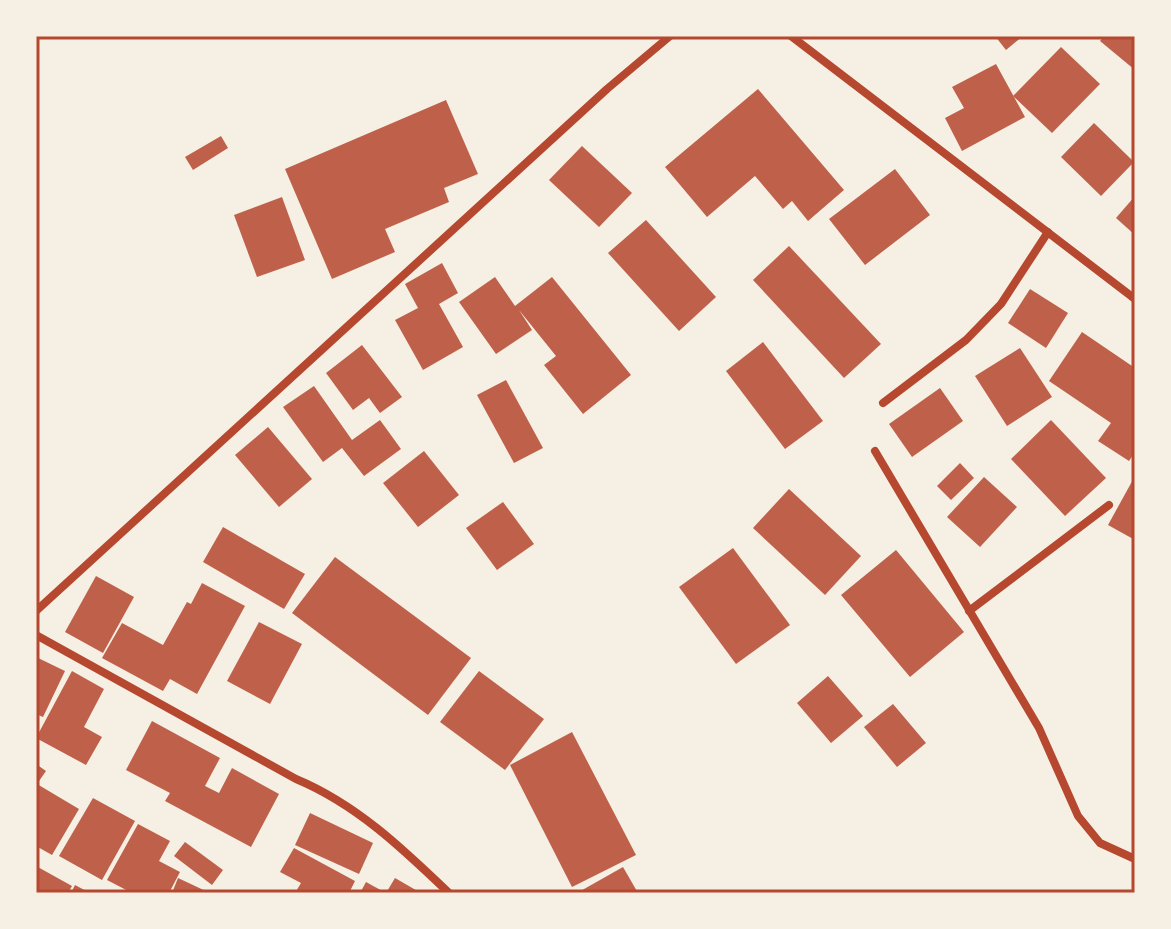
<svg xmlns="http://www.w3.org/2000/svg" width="1171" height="929" font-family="Montserrat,sans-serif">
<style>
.building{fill:#bf614a}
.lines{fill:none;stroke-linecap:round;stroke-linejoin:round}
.minor{stroke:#b5482f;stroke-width:8}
.neatline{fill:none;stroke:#b5482f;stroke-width:3}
</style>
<rect width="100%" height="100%" fill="#f6efe4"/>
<g class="building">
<path d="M 995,36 L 1023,36 L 1006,50 Z"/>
<path d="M 1104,36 L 1135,36 L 1135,70 L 1100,41 Z"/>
<path d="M 1061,47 L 1100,84 L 1052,133 L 1013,96 Z"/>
<path d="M 996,64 L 1025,117 L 962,151 L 945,118 L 964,108 L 952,87 Z"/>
<path d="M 758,89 L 844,190 L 808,221 L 792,201 L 783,209 L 755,176 L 707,217 L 665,167 Z"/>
<path d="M 446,100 L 478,174 L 444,188 L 449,202 L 385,229 L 395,252 L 332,279 L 285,169 Z"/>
<path d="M 1094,123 L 1134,162 L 1101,196 L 1061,157 Z"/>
<path d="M 221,136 L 228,148 L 193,170 L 185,157 Z"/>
<path d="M 582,146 L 632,193 L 599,227 L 549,180 Z"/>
<path d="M 895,169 L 930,215 L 865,265 L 829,219 Z"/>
<path d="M 1135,196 L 1135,235 L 1116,218 Z"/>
<path d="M 282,197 L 305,260 L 257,277 L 234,215 Z"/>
<path d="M 646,220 L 716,297 L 679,331 L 608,253 Z"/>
<path d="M 789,246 L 881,344 L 844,378 L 753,280 Z"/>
<path d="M 442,263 L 458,293 L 439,304 L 463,347 L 423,370 L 395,320 L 418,308 L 405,284 Z"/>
<path d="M 495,277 L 515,306 L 552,277 L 631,375 L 583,414 L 544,365 L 556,356 L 519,310 L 532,330 L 496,354 L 459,302 Z"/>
<path d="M 1030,289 L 1068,313 L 1046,348 L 1008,323 Z"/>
<path d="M 1082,332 L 1135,368 L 1135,452 L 1129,461 L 1098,441 L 1111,423 L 1049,381 Z"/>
<path d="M 763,342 L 823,421 L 785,449 L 726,371 Z"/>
<path d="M 362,345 L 402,397 L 380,413 L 369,398 L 353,410 L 326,373 Z"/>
<path d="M 1020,348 L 1052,397 L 1007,426 L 975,376 Z"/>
<path d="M 506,380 L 543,448 L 514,463 L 477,395 Z"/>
<path d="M 314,386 L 352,440 L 380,420 L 401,449 L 364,476 L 342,448 L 323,462 L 283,407 Z"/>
<path d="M 940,388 L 963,421 L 912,457 L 889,424 Z"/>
<path d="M 1051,420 L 1106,478 L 1065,516 L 1011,459 Z"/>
<path d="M 268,427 L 312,479 L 279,507 L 235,455 Z"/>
<path d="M 424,451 L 459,495 L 418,527 L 383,483 Z"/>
<path d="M 960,463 L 974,478 L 951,500 L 937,486 Z"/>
<path d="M 1135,476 L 1135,540 L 1108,525 Z"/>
<path d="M 984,477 L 1017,507 L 980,547 L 947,517 Z"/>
<path d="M 789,489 L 861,556 L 825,595 L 753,528 Z"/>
<path d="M 503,502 L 534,544 L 497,570 L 466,528 Z"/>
<path d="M 223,527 L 305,574 L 284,609 L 203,562 Z"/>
<path d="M 733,548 L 790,625 L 736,664 L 679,587 Z"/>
<path d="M 896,550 L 964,632 L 910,677 L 841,595 Z"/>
<path d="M 335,557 L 471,658 L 428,715 L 292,613 Z"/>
<path d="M 96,576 L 134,597 L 103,653 L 65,632 Z"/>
<path d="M 202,583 L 245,606 L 197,694 L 170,679 L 163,691 L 102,658 L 122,623 L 163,645 L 187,602 L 191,604 Z"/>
<path d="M 259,622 L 302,644 L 270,704 L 227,681 Z"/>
<path d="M 36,657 L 65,671 L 43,717 L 36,714 Z"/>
<path d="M 72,671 L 104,689 L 84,727 L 102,737 L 86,765 L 36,738 Z"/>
<path d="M 479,671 L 544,719 L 505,770 L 440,722 Z"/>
<path d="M 828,676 L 863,716 L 831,743 L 797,703 Z"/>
<path d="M 893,704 L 926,743 L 897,767 L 864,727 Z"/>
<path d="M 152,721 L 220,758 L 205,786 L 219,793 L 232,768 L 279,794 L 251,847 L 165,801 L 170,793 L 126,770 Z"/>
<path d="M 572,732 L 636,855 L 572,887 L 510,765 Z"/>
<path d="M 36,764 L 46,771 L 37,784 L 79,809 L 52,855 L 36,846 Z"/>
<path d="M 93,798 L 135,821 L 102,880 L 59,856 Z"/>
<path d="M 310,813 L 373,843 L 359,874 L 295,845 Z"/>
<path d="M 138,824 L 170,841 L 159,861 L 180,872 L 169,893 L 132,893 L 107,880 Z"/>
<path d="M 185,842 L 223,870 L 212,885 L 174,856 Z"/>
<path d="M 294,848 L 355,881 L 349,893 L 295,893 L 301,883 L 280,872 Z"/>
<path d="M 36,866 L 72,886 L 68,893 L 36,893 Z"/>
<path d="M 623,867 L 638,893 L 577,893 Z"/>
<path d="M 178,878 L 210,893 L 172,893 Z"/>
<path d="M 395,878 L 421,893 L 386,893 Z"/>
<path d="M 366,882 L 386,893 L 360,893 Z"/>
<path d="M 75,885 L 90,893 L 71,893 Z"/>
</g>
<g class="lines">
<g class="minor">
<path d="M 791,36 L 1135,299"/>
<path d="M 883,403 L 966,340 L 1001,304 L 1048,232"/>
<path d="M 875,451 L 1039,728 L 1078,816 L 1100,843 L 1135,859"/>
<path d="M 36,611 L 607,89 L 670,36"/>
<path d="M 969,611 L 1109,505"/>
<path d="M 36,635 L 296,779 C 356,804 402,848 449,893"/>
</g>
</g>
<rect width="1171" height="929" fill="none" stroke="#f6efe4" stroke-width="76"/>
<rect x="38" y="38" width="1095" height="853" class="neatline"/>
</svg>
